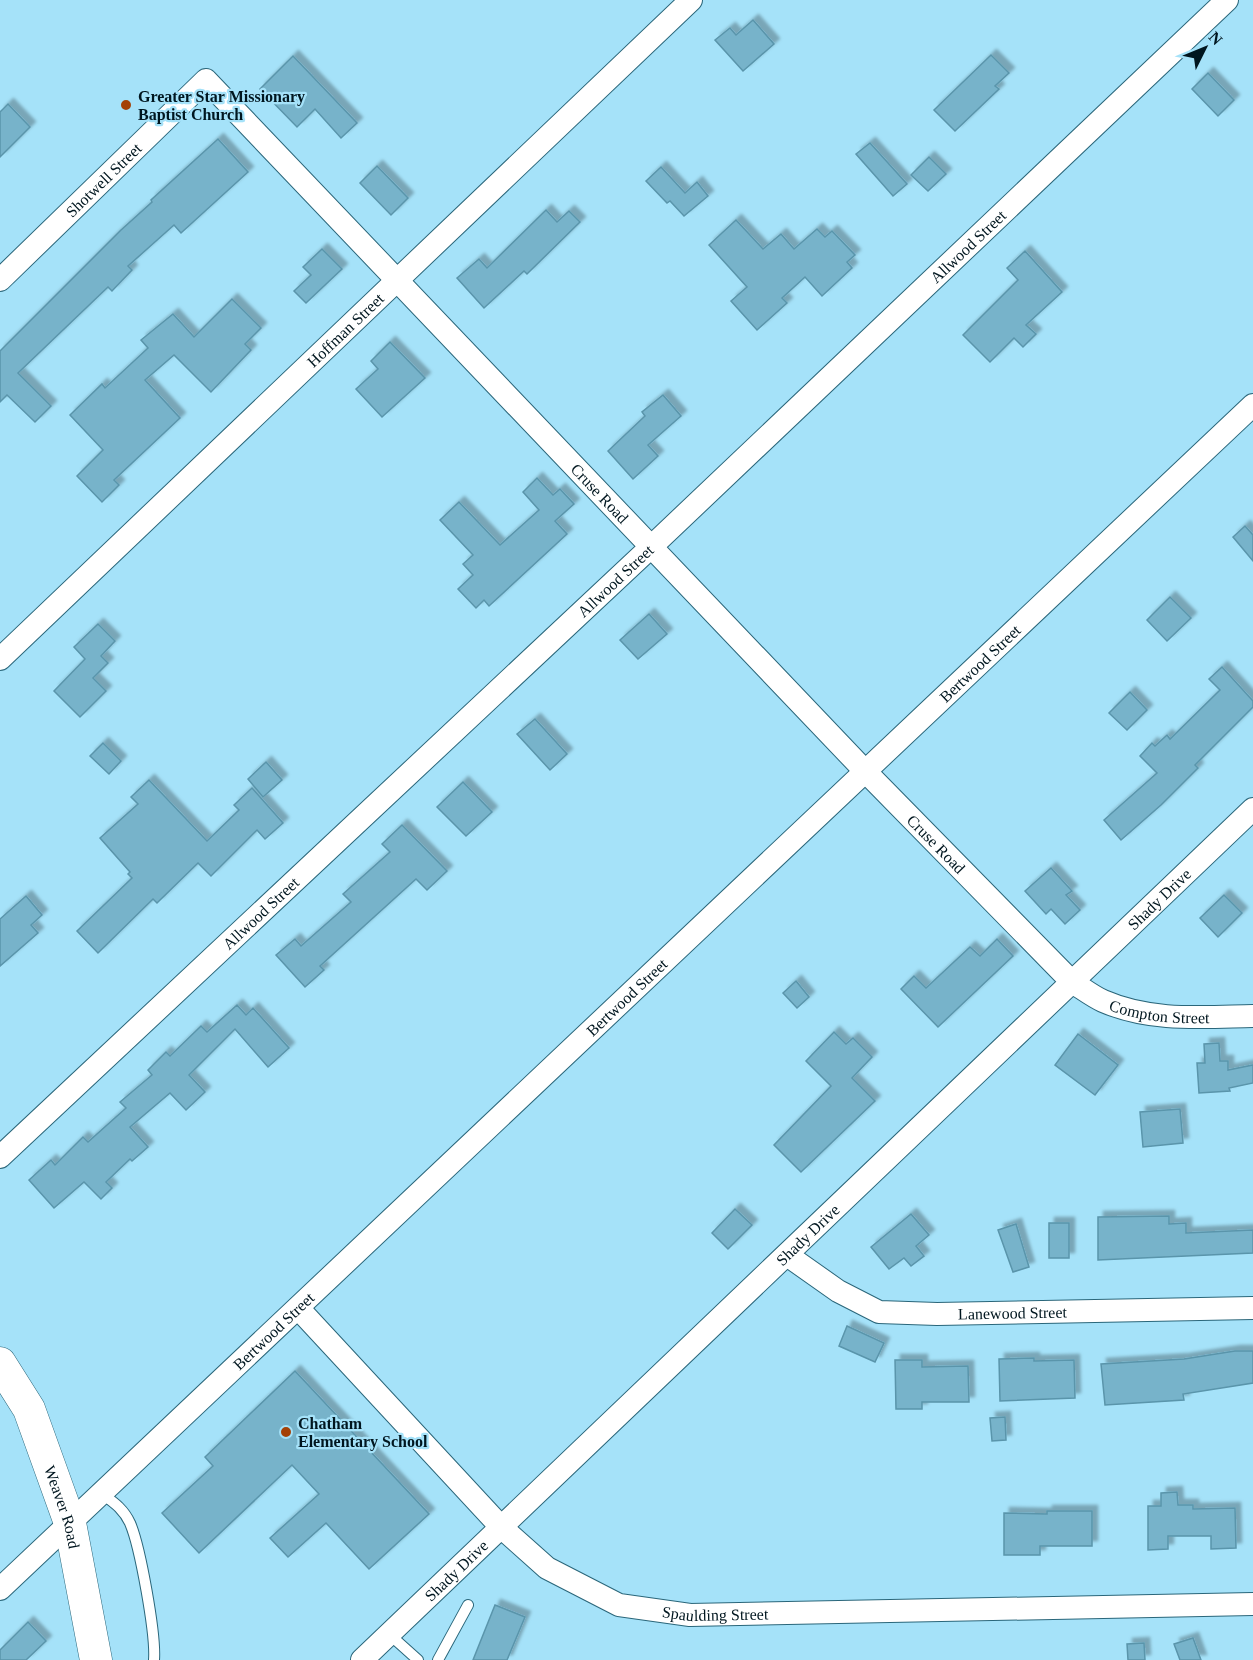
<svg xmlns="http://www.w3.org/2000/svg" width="1253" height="1660" font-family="Georgia,serif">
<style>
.building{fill:#77b3ca;stroke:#5a95ab;stroke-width:1.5;filter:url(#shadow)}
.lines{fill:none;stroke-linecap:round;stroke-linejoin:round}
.lane-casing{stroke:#2a667a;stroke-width:12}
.street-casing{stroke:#2a667a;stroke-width:24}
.secondary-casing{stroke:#2a667a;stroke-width:33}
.lane{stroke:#fff;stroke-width:10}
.street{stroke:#fff;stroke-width:22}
.secondary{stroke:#fff;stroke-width:32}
.poi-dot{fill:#a44106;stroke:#a5e2f9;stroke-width:2}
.labels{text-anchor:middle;stroke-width:4.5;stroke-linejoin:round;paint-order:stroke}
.poi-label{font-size:16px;font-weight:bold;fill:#00161f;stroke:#a5e2f9;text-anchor:start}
.street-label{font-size:16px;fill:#00161f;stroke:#a5e2f9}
</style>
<defs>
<filter id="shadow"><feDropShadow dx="5.5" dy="-5.5" stdDeviation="1.5" flood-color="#0004"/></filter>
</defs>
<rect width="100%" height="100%" fill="#a5e2f9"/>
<g class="building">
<path d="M 753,20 L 774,44 L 743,71 L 715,40 L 730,28 L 736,35 Z"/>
<path d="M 991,55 L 1009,73 L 995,86 L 999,89 L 955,131 L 934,110 Z"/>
<path d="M 293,56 L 357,123 L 341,138 L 315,109 L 297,127 L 260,89 Z"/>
<path d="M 1208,73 L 1234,100 L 1218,116 L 1192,89 Z"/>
<path d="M 8,104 L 30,127 L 0,157 L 0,112 Z"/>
<path d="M 218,139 L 248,172 L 181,233 L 174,225 L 128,266 L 132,270 L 112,291 L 108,287 L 18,373 L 51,406 L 35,422 L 7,395 L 0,402 L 0,351 L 121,230 L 152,202 L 151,200 Z"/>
<path d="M 870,143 L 907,184 L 893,196 L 856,154 Z"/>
<path d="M 929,157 L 946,174 L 928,191 L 911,175 Z"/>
<path d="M 377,166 L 408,198 L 391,215 L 360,183 Z"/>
<path d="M 661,167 L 685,193 L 697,182 L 708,196 L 684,216 L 670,201 L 667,203 L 646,181 Z"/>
<path d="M 546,210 L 557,222 L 569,211 L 580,222 L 527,274 L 524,271 L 484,308 L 457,278 L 479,259 L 487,268 Z"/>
<path d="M 736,220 L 763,249 L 781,234 L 794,249 L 817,229 L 825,237 L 832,231 L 855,255 L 847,262 L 852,268 L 822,296 L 805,277 L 782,298 L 787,303 L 757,330 L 731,301 L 747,287 L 709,245 Z"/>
<path d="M 322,249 L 342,269 L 306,303 L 294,291 L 311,275 L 303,267 Z"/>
<path d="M 1025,251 L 1062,292 L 1026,325 L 1036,334 L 1023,347 L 1014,338 L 990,362 L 963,335 L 1018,280 L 1007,268 Z"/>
<path d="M 232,299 L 261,328 L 245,344 L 251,350 L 211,392 L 174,355 L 145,380 L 180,418 L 114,480 L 119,485 L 102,502 L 77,476 L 103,450 L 70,415 L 102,384 L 105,388 L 148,348 L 141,340 L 173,314 L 194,337 Z"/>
<path d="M 390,342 L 425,378 L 382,417 L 356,389 L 378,369 L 371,361 Z"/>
<path d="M 663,395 L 681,416 L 648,445 L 658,456 L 633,479 L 608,451 L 645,416 L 642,412 Z"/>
<path d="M 537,478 L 553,495 L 560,489 L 574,504 L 555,521 L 567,534 L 489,606 L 484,600 L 476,608 L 458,589 L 473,575 L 463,564 L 473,555 L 440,520 L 459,502 L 500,545 L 539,510 L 523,492 Z"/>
<path d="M 1245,526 L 1253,535 L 1253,561 L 1233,537 Z"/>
<path d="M 1170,597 L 1191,618 L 1167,641 L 1147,620 Z"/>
<path d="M 649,614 L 667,634 L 638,659 L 620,640 Z"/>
<path d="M 98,624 L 115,641 L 101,656 L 108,663 L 93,678 L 106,691 L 80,717 L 54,691 L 85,659 L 74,647 Z"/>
<path d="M 1222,667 L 1253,701 L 1253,707 L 1195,765 L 1198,768 L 1161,805 L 1121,840 L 1104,820 L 1157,773 L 1140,756 L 1152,743 L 1155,746 L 1167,735 L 1170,739 L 1220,690 L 1209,679 Z"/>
<path d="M 1130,692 L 1147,710 L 1127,730 L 1109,713 Z"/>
<path d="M 535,719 L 567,754 L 550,770 L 517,734 Z"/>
<path d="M 103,743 L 121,761 L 109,774 L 90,756 Z"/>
<path d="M 266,762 L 282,780 L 263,797 L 248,779 Z"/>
<path d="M 149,780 L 207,841 L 239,810 L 234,805 L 252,788 L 283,823 L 265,839 L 257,830 L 211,876 L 198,863 L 157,903 L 153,899 L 98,953 L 77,931 L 132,878 L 128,874 L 130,872 L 100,838 L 138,804 L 131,797 Z"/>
<path d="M 463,782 L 492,812 L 466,836 L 437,807 Z"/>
<path d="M 402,825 L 447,871 L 427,890 L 416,879 L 320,966 L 324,970 L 305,987 L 276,955 L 295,939 L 301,946 L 351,902 L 343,894 L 390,852 L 382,844 Z"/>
<path d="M 1051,868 L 1072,891 L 1066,895 L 1080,910 L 1065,924 L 1051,909 L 1046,914 L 1025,891 Z"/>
<path d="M 1224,895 L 1242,913 L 1218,937 L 1200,918 Z"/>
<path d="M 26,896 L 42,915 L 31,925 L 38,933 L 0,966 L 0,919 Z"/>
<path d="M 997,939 L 1013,956 L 938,1027 L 901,989 L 914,976 L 926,988 L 970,947 L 980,956 Z"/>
<path d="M 796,981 L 809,997 L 797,1008 L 783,993 Z"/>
<path d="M 237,1005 L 246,1015 L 253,1008 L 289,1048 L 268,1067 L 235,1029 L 189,1075 L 205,1092 L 186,1110 L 170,1093 L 130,1127 L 148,1147 L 132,1161 L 130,1159 L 106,1182 L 112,1188 L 101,1199 L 84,1182 L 54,1208 L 29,1180 L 51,1160 L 55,1165 L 83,1137 L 88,1142 L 126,1108 L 120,1102 L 152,1075 L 148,1070 L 166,1052 L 170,1056 L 201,1026 L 207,1032 Z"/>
<path d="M 834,1032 L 846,1044 L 853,1038 L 872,1057 L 852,1078 L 875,1101 L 801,1172 L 774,1145 L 831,1086 L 806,1061 Z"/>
<path d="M 1078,1034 L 1118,1065 L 1095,1095 L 1055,1065 Z"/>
<path d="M 1219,1043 L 1220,1061 L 1228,1061 L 1228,1070 L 1253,1065 L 1253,1083 L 1229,1088 L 1230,1091 L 1199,1093 L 1197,1063 L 1205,1063 L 1204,1044 Z"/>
<path d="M 1180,1109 L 1183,1143 L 1143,1147 L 1140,1112 Z"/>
<path d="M 735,1209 L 752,1225 L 728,1249 L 712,1233 Z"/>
<path d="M 911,1214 L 929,1235 L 916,1246 L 924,1256 L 911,1266 L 904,1258 L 889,1269 L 871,1247 Z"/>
<path d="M 1169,1216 L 1169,1224 L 1186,1223 L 1186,1233 L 1253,1230 L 1253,1253 L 1098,1260 L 1098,1217 Z"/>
<rect x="1049" y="1223" width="20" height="35"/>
<path d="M 1016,1224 L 1029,1267 L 1013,1272 L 998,1230 Z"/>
<path d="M 847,1326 L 884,1343 L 875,1362 L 839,1346 Z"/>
<path d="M 1235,1351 L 1253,1351 L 1253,1383 L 1183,1394 L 1184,1400 L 1105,1405 L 1101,1364 L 1184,1359 Z"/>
<path d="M 1034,1358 L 1034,1361 L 1074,1360 L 1075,1398 L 1000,1401 L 999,1359 Z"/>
<path d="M 895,1360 L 922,1360 L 922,1367 L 968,1366 L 969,1402 L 922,1402 L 922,1409 L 896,1409 Z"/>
<path d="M 295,1371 L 429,1514 L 369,1569 L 326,1523 L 288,1557 L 270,1538 L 319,1494 L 292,1465 L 199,1553 L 162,1513 L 213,1466 L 205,1457 Z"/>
<path d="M 1005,1417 L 1006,1440 L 992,1441 L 990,1418 Z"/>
<path d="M 1177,1492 L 1178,1505 L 1193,1505 L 1193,1509 L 1235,1508 L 1236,1548 L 1211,1549 L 1211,1536 L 1168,1536 L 1168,1549 L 1148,1550 L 1148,1506 L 1161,1506 L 1161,1493 Z"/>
<path d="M 1047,1511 L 1092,1511 L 1092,1546 L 1040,1546 L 1040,1555 L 1004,1555 L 1004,1513 L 1047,1514 Z"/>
<path d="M 495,1605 L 525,1617 L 507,1660 L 473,1660 Z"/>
<path d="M 28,1622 L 46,1641 L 26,1660 L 0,1660 L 0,1650 Z"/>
<path d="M 1193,1638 L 1201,1660 L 1180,1660 L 1174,1644 Z"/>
<path d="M 1144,1643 L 1145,1660 L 1128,1660 L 1127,1644 Z"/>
</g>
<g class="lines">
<g class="lane-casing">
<g id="lane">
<path d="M 101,1493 C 113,1502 123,1508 130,1523 C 140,1546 156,1634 154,1660"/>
<path d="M 389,1634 L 418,1660"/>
<path d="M 438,1660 L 468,1605"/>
</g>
</g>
<g class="street-casing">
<g id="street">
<path id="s1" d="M 0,280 L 206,80 L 865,771 L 1072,982 C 1082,988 1092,996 1103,1001 C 1151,1022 1202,1017 1253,1016"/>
<path id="s2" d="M 0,659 L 691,0"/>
<path id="s3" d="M 0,1157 L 651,547 L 1227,0"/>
<path id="s4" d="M 787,1255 L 838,1291 L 879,1312 L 937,1314 L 1253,1308"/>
<path id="s5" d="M 298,1308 L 501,1527 L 547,1568 L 619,1605 L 690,1615 L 1253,1604"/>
<path id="s6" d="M 0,1589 L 1253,405"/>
<path id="s7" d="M 362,1660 L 1253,809"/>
</g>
</g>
<g class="secondary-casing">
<g id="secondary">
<path id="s8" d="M 0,1363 L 29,1409 L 70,1523 L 96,1660"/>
</g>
</g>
<use href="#lane" class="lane"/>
<use href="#street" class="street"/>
<use href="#secondary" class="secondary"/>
</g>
<g class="poi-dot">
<circle cx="126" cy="105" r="6"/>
<circle cx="286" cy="1432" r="6"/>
</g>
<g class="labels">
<g class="poi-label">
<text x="138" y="102">Greater Star Missionary<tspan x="138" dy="18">Baptist Church</tspan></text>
<text x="298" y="1429">Chatham<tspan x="298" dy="18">Elementary School</tspan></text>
</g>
<g class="street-label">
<text dy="6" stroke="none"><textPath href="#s1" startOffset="144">Shotwell Street</textPath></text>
<text dy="6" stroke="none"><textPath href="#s3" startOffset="1329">Allwood Street</textPath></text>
<text dy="6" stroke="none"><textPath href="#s2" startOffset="477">Hoffman Street</textPath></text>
<text dy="6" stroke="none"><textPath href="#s1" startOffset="858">Cruse Road</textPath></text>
<text dy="6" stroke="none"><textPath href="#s3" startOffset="843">Allwood Street</textPath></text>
<text dy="6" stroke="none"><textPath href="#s6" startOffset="1348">Bertwood Street</textPath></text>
<text dy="6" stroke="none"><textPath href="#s1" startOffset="1344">Cruse Road</textPath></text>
<text dy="6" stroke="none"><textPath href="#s7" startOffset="1102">Shady Drive</textPath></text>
<text dy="6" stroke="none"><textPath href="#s3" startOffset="357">Allwood Street</textPath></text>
<text dy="6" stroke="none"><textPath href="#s6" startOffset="862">Bertwood Street</textPath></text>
<text dy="6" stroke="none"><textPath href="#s1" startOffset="1632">Compton Street</textPath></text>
<text dy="6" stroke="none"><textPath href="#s7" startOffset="616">Shady Drive</textPath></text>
<text dy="6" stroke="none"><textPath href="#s4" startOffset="242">Lanewood Street</textPath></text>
<text dy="6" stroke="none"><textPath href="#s6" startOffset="376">Bertwood Street</textPath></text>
<text dy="6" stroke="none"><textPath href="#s8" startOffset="158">Weaver Road</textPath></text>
<text dy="6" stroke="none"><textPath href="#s7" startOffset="130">Shady Drive</textPath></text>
<text dy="6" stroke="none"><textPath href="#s5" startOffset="538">Spaulding Street</textPath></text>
</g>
</g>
<g transform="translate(1205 48) rotate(47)" stroke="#a5e2f9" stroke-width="4.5" paint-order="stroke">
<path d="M0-4.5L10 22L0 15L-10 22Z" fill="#00161f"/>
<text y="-9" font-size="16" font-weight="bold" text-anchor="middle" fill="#00161f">N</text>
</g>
</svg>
